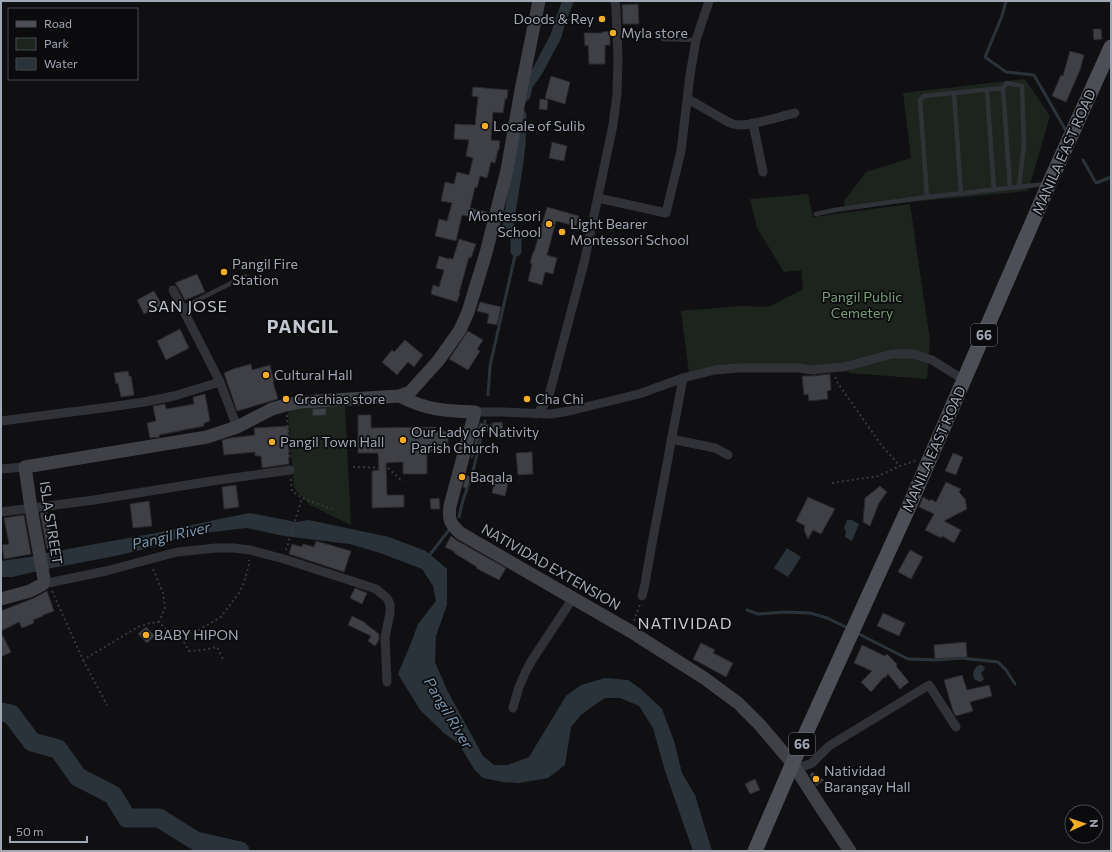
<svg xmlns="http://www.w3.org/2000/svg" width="1112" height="852" font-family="Commissioner,sans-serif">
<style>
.green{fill:#1d241e}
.water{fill:#2a333a}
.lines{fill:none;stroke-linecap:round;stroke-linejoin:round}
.stream{stroke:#2a333a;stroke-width:3}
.canal{stroke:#2a333a;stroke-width:11}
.river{stroke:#2a333a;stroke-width:19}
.building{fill:#3f4045;stroke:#2a2a2e}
.path{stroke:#37393e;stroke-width:2;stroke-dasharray:2 3;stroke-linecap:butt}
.lane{stroke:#313237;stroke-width:4.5}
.street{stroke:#313237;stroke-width:9}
.secondary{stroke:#3f4147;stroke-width:13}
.primary{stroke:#4d4f56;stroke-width:15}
.poi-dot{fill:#f3ad27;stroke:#0b0b0d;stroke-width:1.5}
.labels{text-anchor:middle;stroke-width:3.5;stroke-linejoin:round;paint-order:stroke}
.shield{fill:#0b0b0d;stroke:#747881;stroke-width:1}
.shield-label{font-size:13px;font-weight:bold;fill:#a1a7b3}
.poi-label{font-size:14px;fill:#a1a7b3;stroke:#0b0b0d;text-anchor:start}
.street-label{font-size:14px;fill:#a1a7b3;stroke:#0b0b0d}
.park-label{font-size:14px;fill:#789e7a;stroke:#0b0b0d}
.water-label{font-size:15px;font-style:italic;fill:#7795af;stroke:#0b0b0d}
.quarter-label{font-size:16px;letter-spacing:1px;fill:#c2c6cf;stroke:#0b0b0d}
.district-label{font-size:18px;font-weight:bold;letter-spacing:1px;fill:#c2c6cf;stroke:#0b0b0d}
</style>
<rect width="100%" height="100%" fill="#101012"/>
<g class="green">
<path d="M 1025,79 L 1050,116 L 1028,191 L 845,208 L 844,201 L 866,172 L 911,158 L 903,93 Z"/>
<path d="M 808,194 L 813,217 L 910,204 L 930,341 L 927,379 L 850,373 L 840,363 L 809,366 L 689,373 L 681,311 L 742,306 L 769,307 L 803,289 L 801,270 L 784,272 L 757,228 L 750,199 Z"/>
<path d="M 345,406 L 351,525 L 310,505 L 294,488 L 288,412 L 290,409 Z"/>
</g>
<g class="water">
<path d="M 250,513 L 296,522 L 309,520 L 389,537 L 426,551 L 447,569 L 447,605 L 436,636 L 435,662 L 447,690 L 483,756 L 494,765 L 508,765 L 529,757 L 566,696 L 581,685 L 605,678 L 628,680 L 641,689 L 662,709 L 674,741 L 682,773 L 695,795 L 712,851 L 693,851 L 665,771 L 653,728 L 639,706 L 620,698 L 605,698 L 593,706 L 581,715 L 571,727 L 565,765 L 548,778 L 519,783 L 503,782 L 483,778 L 474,769 L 459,744 L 444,733 L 420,710 L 398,674 L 413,638 L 418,624 L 436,601 L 433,586 L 422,569 L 380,553 L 350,544 L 284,536 L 247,528 L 186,535 L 158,546 L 115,556 L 47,569 L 12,577 L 1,577 L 1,561 L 30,557 L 46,553 L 156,533 L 224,518 Z"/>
<path d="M 847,520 L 852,520 L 859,524 L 852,541 L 845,537 L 846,531 L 844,528 Z"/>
<path d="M 787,548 L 801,557 L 788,577 L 774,568 Z"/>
<path d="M 981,665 L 983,666 L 985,668 L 984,670 L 981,673 L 984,679 L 982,681 L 980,682 L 974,679 C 972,672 974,666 981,665 Z"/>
</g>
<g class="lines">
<g class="stream">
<path d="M 1006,1 L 1002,16 L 985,57 L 1006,72 L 1034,75 L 1065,129"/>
<path d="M 1083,160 L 1096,183 L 1111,177"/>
<path d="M 488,395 L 490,366 L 516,251"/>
<path d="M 459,517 L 463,500 L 472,475 L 485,421"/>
<path d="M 428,557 L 449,530"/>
<path d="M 747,610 L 758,614 L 784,612 L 810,613 L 827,618 L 848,628"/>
<path d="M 857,633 L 908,659 L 936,660 L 961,658 L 998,662 L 1006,670 L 1015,684"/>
</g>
<g class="canal">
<path d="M 525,96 L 527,86 L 538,70 L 556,36 L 560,22 L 568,1"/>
<path d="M 516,251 L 516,236 L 508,225 L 517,169 L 520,145 L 521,115"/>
</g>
<path class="river" d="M 1,712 L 11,714 L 32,742 L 58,749 L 78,777 L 113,795 L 127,818 L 159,818 L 196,841 L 240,851"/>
</g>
<g class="building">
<path d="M 638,4 L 639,24 L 623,24 L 622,5 Z"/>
<path d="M 1093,29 L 1101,29 L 1102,39 L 1094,40 Z"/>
<path d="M 610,31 L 610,45 L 605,45 L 605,64 L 589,64 L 588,45 L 585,46 L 584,33 L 602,33 L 602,32 Z"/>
<path d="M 1070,51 L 1084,55 L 1080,70 L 1066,102 L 1052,96 L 1061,75 L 1063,76 Z"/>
<path d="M 551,76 L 570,82 L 565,104 L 545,98 Z"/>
<path d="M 473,87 L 508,90 L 507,99 L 505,99 L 503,113 L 493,112 L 491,140 L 500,141 L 499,150 L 498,150 L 495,163 L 491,162 L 487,178 L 480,176 L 477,188 L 475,187 L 470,208 L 487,212 L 485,220 L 462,215 L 456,241 L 435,236 L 439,219 L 447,221 L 452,203 L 441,201 L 445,182 L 454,184 L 457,172 L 469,175 L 473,158 L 466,156 L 469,140 L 454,139 L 455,124 L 475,125 L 478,97 L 472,96 Z"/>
<path d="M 540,99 L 548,100 L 547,110 L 539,109 Z"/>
<path d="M 552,142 L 567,146 L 564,161 L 549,158 Z"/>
<path d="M 547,207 L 579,216 L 576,226 L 556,221 L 547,255 L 557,258 L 553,274 L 545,272 L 542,285 L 528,281 L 532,264 L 530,263 L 533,252 L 534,252 Z"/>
<path d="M 459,239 L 476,244 L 471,258 L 469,257 L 459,293 L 460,293 L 457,302 L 431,294 L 433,285 L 439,287 L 444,270 L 436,268 L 439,256 L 449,259 L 449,258 L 453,259 Z"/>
<path d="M 197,274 L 205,292 L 185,300 L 178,287 L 175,283 Z"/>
<path d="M 154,291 L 162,305 L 144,314 L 137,300 Z"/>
<path d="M 480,302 L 501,307 L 497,325 L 487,323 L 489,314 L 477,311 Z"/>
<path d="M 180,329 L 189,348 L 166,360 L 157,341 Z"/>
<path d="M 468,331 L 483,340 L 477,349 L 480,351 L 468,370 L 449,359 Z"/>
<path d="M 405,340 L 423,355 L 414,367 L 408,362 L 397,375 L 382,362 L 392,350 L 394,352 Z"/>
<path d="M 251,364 L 252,370 L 270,365 L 274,382 L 273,382 L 278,399 L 237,411 L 224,373 L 233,369 Z"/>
<path d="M 128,371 L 129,376 L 131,376 L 134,395 L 121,397 L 118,383 L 116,384 L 114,373 Z"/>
<path d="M 830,374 L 831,390 L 827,391 L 828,399 L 809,401 L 808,394 L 804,395 L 802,376 L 812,376 Z"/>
<path d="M 205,394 L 210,421 L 204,423 L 204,426 L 159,435 L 160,437 L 150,438 L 147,423 L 156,421 L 153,406 L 165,404 L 166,409 L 194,404 L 193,397 Z"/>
<path d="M 326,408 L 326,415 L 313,416 L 312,409 Z"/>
<path d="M 358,415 L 371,415 L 371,428 L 436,427 L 436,431 L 448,431 L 448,449 L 439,449 L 439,452 L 427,452 L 427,474 L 403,474 L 403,462 L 386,463 L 387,495 L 404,495 L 404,507 L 372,508 L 372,471 L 379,470 L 378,453 L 358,453 Z"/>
<path d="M 502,422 L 503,431 L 481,432 L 472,459 L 471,458 L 480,423 L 492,426 L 492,423 Z"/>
<path d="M 288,426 L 289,464 L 262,468 L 261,456 L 255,456 L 255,452 L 224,455 L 222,440 L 230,438 L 255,435 L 254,428 Z"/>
<path d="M 532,452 L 533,474 L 518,475 L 516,453 Z"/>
<path d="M 953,453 L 963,457 L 956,475 L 945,471 Z"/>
<path d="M 466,475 L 471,477 L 467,489 L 463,487 Z"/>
<path d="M 495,480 L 508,483 L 505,496 L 492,493 Z"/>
<path d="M 946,482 L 961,489 L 959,492 L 965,499 L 967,509 L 944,521 L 961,530 L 954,543 L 942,536 L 941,538 L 925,530 L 934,514 L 919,507 L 923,497 L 930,501 L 931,499 L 936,502 Z"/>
<path d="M 236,485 L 239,507 L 224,509 L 222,487 Z"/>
<path d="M 880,486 L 887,492 L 879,503 L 870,526 L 863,522 L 865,498 Z"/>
<path d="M 808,497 L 835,509 L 821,534 L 813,530 L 808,539 L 804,530 L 805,526 L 796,521 Z"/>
<path d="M 439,498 L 440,509 L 431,509 L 430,499 Z"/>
<path d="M 149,501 L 152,526 L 133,528 L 130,504 Z"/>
<path d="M 47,512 L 53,548 L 47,549 L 40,513 Z"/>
<path d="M 24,515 L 31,554 L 4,559 L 2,545 L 9,544 L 4,518 Z"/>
<path d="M 451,536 L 456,540 L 506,568 L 499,580 L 476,568 L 477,567 L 454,553 L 455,552 L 445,547 Z"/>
<path d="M 316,541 L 351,551 L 344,572 L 289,554 L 292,544 L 302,547 L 303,544 L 314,547 Z"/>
<path d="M 910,550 L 923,557 L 911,579 L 898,572 Z"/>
<path d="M 355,588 L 367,593 L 362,604 L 350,598 Z"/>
<path d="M 47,591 L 54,611 L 43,615 L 43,616 L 33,620 L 34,623 L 22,628 L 19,622 L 1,631 L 1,611 L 34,598 Z"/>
<path d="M 883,613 L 905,623 L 899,636 L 877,626 Z"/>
<path d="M 352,616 L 366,623 L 366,624 L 379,634 L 379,640 L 375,646 L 368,641 L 371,636 L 348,625 Z"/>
<path d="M 146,627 L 155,636 L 147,643 L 138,634 Z"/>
<path d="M 1,632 L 11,652 L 1,657 Z"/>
<path d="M 966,642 L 967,657 L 935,659 L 934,645 Z"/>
<path d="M 701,643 L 715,650 L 713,653 L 733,663 L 726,677 L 693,659 Z"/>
<path d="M 862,645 L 885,656 L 887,654 L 897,664 L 896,666 L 909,682 L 900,689 L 888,674 L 885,678 L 884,677 L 871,692 L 861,682 L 872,671 L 854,663 Z"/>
<path d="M 962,675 L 967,690 L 989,685 L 992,696 L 970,702 L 973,711 L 956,716 L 953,711 L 944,680 Z"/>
<path d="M 812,772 L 824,780 L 816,786 L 810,775 Z"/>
<path d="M 755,779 L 760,790 L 750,794 L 745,784 Z"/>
</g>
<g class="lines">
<g class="path">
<path d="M 835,377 L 837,382 L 882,446 L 900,466"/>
<path d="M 287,415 L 290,460"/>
<path d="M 353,467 L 388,468 L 403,482"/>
<path d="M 291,479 L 292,491 L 302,498 L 332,509"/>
<path d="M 832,483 L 878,476 L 900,466 L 915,461"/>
<path d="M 286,550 L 302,498"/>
<path d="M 153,569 L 163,593 L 165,608 L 159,622"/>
<path d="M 52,591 L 83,660 L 138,627 L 150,623 L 159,622 L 166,629 L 179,633 L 193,633 L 221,617 L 239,593 L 244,583 L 249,564 L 249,560"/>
<path d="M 634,621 L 640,604"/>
<path d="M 179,633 L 189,651 L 203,650 L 217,647 L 223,659"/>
<path d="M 83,660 L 107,705"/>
</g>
<g class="lane">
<path d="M 663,39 L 696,40"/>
<path d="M 987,90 L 994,190"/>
<path d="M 954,93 L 961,194"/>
<path d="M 1010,188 L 1003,88 L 1007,83 L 1022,86 L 1024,145 L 1019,187"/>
<path d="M 927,197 L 920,100 L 924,96 L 1003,88"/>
<path d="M 816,214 L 835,210 L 927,197 L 1045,184"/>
<path d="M 182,308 L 245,276"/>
</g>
<g class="street">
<path d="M 688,99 L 728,122 C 732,124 736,125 741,125 C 758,124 778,117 795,113"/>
<path d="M 753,123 L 763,172"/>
<path d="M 598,198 L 666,213 L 681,151 L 690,75 L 696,40 L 709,1"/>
<path d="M 173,290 L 220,382 L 237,427"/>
<path d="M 475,412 L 503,412 L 551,414 L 569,411 L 639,394 L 683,378 L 715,370 L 739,368 L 798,368 L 812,370 L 831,368 L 844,367 L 892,354 L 913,354 L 932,360 L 964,380"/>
<path d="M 537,414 L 548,399 L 584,263 L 613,125 L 617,94 L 618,57 L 616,9 L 615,1"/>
<path d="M 1,421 L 110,407 L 144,402 L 174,396 L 220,382"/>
<path d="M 671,439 L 715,448 L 728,455"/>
<path d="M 1,469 L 25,467"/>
<path d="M 1,512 L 94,500 L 212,481 L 290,470"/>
<path d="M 43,584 L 106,571 L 177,552 L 216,548 L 234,548 L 250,550 L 284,559 L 361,584 L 376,589 L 387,598 L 390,604 L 390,613 L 385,637 L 387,682"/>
<path d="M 642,596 L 645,584 L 649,560 L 683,378"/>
<path d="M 513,708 L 519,687 L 526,671 L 532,660 L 573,598"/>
<path d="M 793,764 L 802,767 L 812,763 L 829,746 L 929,685 L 956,727"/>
</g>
<g class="secondary">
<path d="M 399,396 C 427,410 444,411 475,412 L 450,506 C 448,520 450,523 460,533 L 630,631 L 704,678 L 738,703 L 760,725 L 793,764 L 820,806 L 850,851"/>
<path d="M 1,599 L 30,591 L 43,584 L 44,579 L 31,508 L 25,467 L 207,437 L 237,427 L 272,409 L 286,405 L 301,402 L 399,396 L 410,392 L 438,361 L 460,330 L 468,312 L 486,253 L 507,170 L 521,90 L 539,1"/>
</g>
<path class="primary" d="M 755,851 L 801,744 L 907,511 L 1049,184 L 1111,47"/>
</g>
<g class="poi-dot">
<circle cx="602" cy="19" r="4"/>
<circle cx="613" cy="33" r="4"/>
<circle cx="485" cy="126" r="4"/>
<circle cx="549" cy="224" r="4"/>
<circle cx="562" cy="232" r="4"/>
<circle cx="224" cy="272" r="4"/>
<circle cx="266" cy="375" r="4"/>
<circle cx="286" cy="399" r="4"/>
<circle cx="527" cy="399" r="4"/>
<circle cx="403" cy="440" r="4"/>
<circle cx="272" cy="442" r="4"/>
<circle cx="462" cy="477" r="4"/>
<circle cx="146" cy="635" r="4"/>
<circle cx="816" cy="779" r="4"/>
</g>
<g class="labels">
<g class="shield">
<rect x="971" y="324" width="26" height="22" rx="3"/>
<rect x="789" y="733" width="26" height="22" rx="3"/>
</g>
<g class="shield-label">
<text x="984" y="340">66</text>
<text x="802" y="749">66</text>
</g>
<g class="poi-label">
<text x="594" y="24" text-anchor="end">Doods &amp; Rey</text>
<text x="621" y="38">Myla store</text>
<text x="493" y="131">Locale of Sulib</text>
<text x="541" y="221" text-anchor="end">Montessori<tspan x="541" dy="16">School</tspan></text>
<text x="570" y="229">Light Bearer<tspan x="570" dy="16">Montessori School</tspan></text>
<text x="232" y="269">Pangil Fire<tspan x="232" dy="16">Station</tspan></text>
<text x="274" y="380">Cultural Hall</text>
<text x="294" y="404">Grachias store</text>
<text x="535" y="404">Cha Chi</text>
<text x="411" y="437">Our Lady of Nativity<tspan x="411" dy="16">Parish Church</tspan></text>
<text x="280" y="447">Pangil Town Hall</text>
<text x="470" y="482">Baqala</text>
<text x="154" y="640">BABY HIPON</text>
<text x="824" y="776">Natividad<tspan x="824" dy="16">Barangay Hall</tspan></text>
</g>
<g class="street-label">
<text transform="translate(1064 152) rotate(-66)" y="5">MANILA EAST ROAD</text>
<text transform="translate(934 449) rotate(-66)" y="5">MANILA EAST ROAD</text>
<text transform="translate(51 523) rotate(81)" y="5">ISLA STREET</text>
<text transform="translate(551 567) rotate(30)" y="5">NATIVIDAD EXTENSION</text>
</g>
<g class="park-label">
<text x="862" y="302">Pangil Public<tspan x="862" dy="16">Cemetery</tspan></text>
</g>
<g class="water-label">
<text transform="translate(171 536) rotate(-13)" y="5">Pangil River</text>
<text transform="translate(448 713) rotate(59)" y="5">Pangil River</text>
</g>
<g class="quarter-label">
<text x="188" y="312">SAN JOSE</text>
<text x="685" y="629">NATIVIDAD</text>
</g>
<g class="district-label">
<text x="303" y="333">PANGIL</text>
</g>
</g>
<rect width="1112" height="852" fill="none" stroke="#a1a7b3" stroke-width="4"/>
<rect x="8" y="8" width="130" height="72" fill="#0b0b0d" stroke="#47494f"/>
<rect x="16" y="21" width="20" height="6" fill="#4d4f56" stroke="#47494f"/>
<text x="44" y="28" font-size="12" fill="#a1a7b3">Road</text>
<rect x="16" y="38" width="20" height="12" fill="#1d241e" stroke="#47494f"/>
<text x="44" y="48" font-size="12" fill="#a1a7b3">Park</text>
<rect x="16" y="58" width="20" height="12" fill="#2a333a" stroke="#47494f"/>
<text x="44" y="68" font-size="12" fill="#a1a7b3">Water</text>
<g transform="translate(1084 824) rotate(87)"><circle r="19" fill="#0b0b0d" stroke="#47494f"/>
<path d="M0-3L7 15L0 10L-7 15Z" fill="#f3ad27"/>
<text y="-6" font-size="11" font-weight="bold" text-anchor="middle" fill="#a1a7b3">N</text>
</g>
<path d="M10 836v6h77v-6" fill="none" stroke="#a1a7b3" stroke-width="2"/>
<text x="16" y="836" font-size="12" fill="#a1a7b3" stroke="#0b0b0d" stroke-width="3" paint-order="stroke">50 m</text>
</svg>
